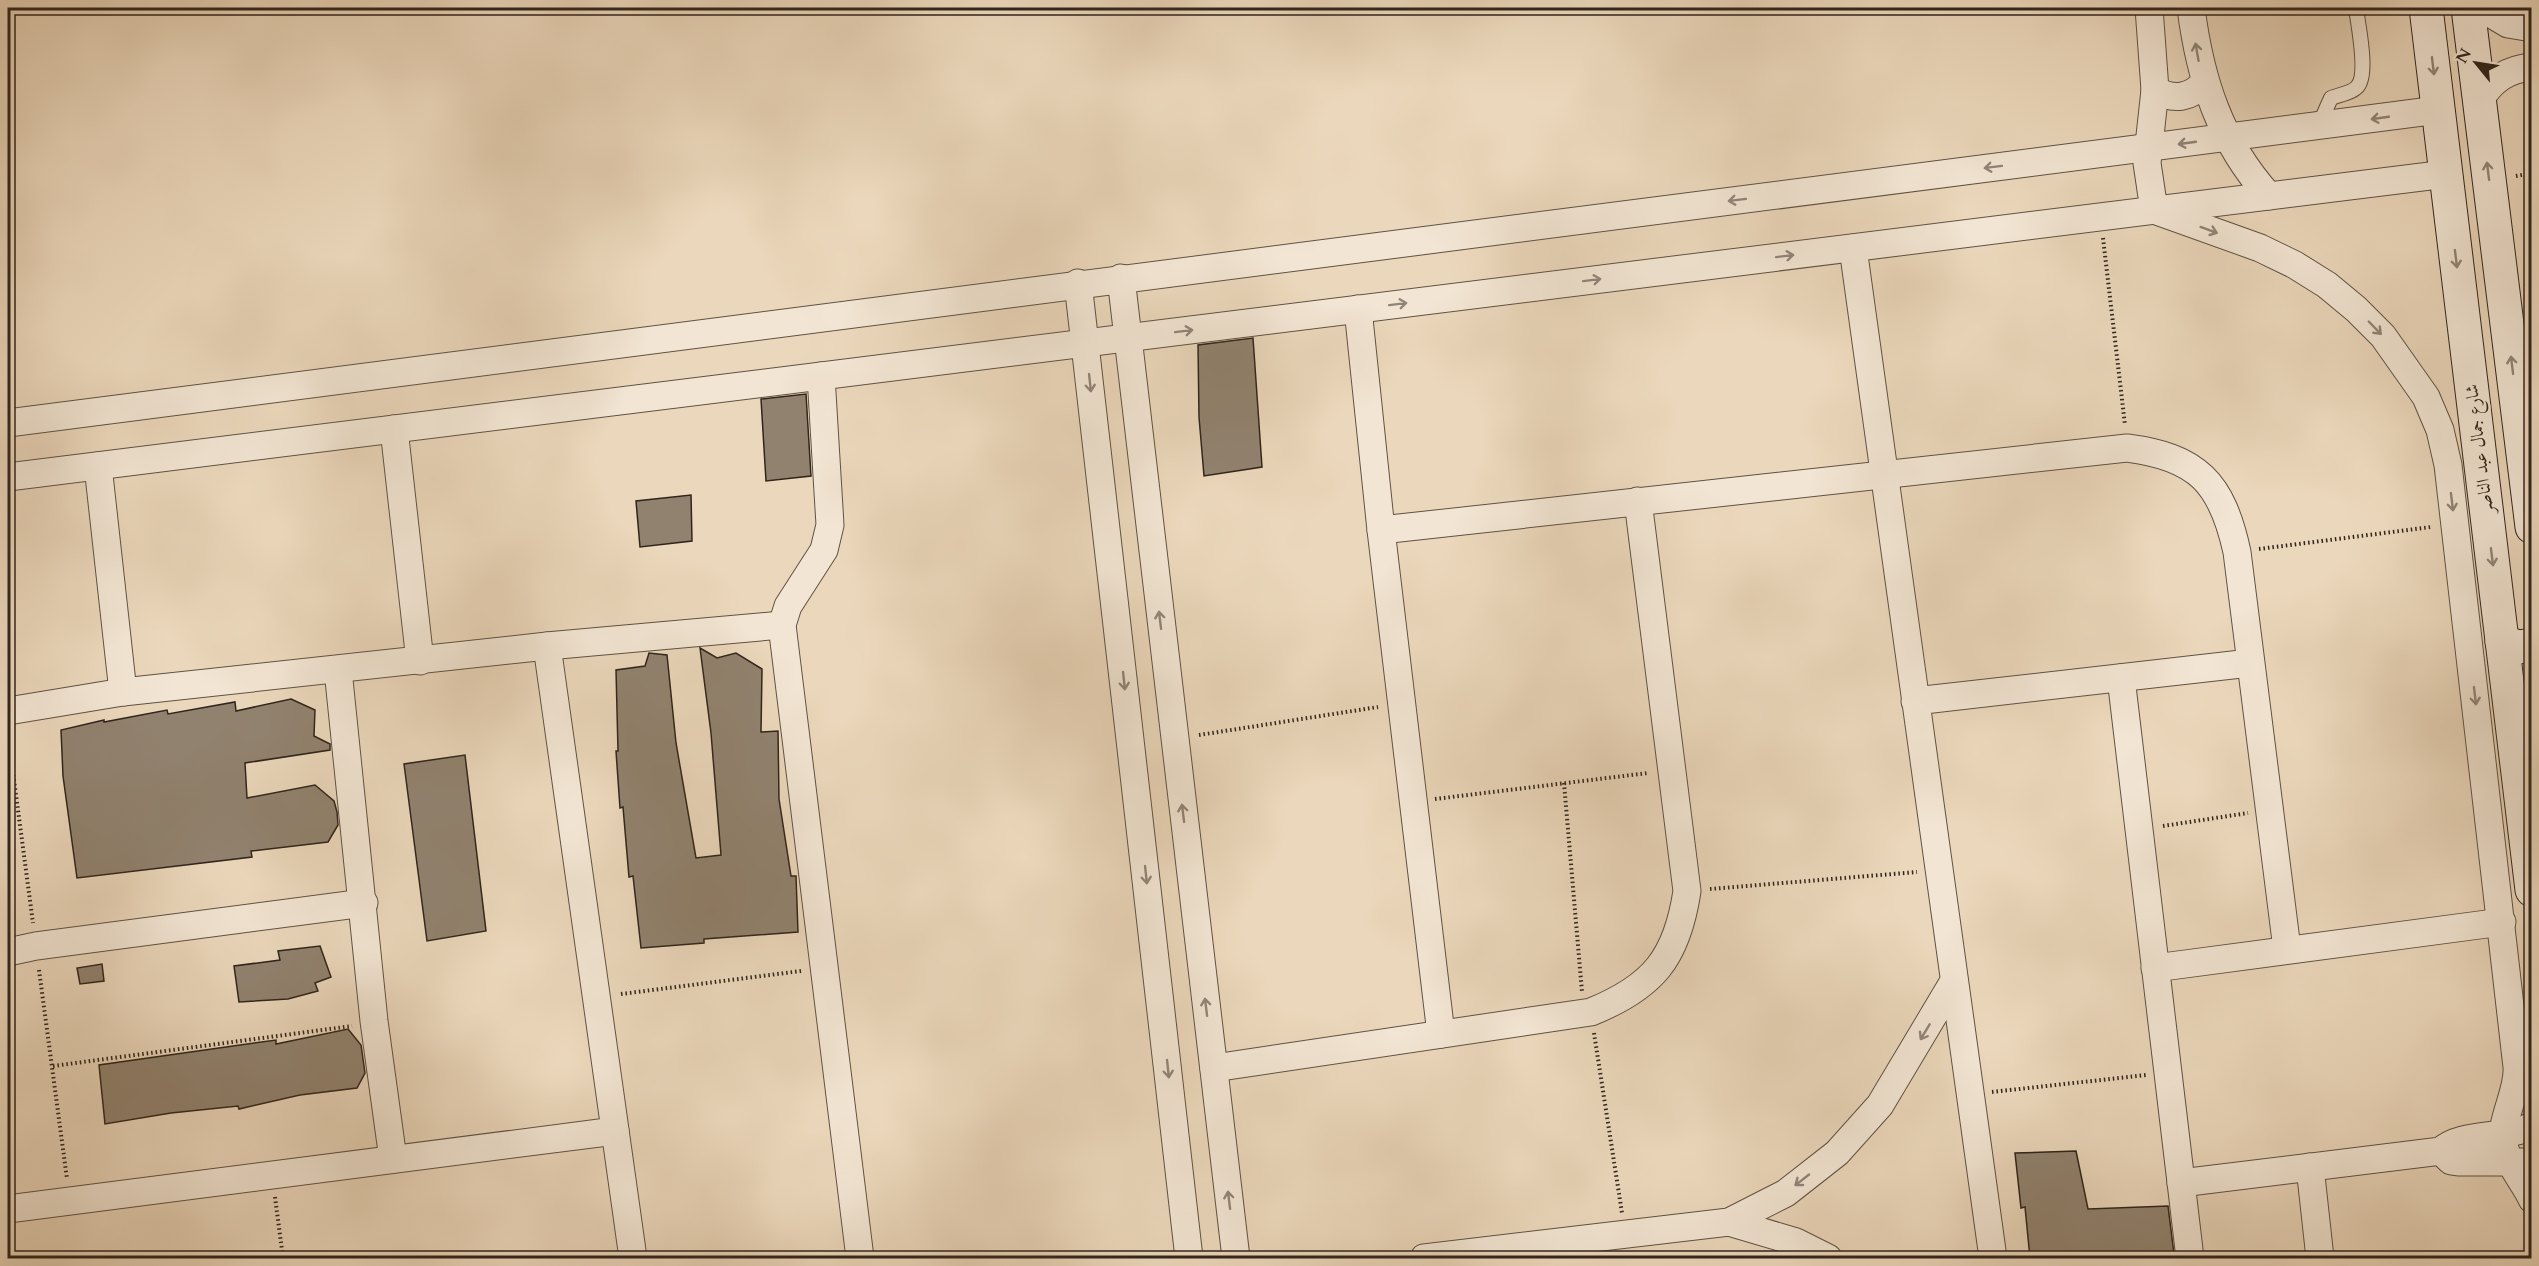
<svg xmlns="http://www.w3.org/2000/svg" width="2539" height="1266" font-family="Cardo,Amiri,serif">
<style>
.building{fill:#91826f;stroke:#30251c;stroke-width:1.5}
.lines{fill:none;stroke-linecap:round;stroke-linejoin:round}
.service-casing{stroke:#5f5244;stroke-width:16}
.minor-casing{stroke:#5f5244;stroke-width:29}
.secondary-casing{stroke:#30251c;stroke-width:35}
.path{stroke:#30251c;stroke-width:4;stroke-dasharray:1.5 3;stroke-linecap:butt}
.service{stroke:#f2e5d3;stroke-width:14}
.minor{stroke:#f2e5d3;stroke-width:27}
.secondary{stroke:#f2e5d3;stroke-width:33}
.oneway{stroke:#918578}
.labels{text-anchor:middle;stroke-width:4.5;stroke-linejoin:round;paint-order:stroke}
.street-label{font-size:18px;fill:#30251c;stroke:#f2e5d3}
</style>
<rect width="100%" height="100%" fill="#ebd7bb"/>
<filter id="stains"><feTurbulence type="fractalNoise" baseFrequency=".00333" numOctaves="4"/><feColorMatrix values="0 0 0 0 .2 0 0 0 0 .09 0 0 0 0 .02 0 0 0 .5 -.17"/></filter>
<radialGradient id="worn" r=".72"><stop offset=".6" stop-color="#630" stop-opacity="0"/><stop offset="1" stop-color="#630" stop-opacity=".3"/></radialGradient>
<g class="building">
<path d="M 1253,338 L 1262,467 L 1204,476 L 1199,417 L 1198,345 Z"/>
<path d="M 806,394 L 811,476 L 766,481 L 761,399 Z"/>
<path d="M 691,495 L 692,541 L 640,547 L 636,501 Z"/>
<path d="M 700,648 L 717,658 L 736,653 L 762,669 L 761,732 L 778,731 L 779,799 L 791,876 L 796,876 L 798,932 L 704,939 L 704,943 L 641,948 L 633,876 L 629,877 L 623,807 L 620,808 L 616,751 L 618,751 L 616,670 L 645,666 L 649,653 L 667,655 L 676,743 L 696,858 L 721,855 L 711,733 Z"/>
<path d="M 291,699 L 315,710 L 314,736 L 330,744 L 330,750 L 245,763 L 247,798 L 315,785 L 334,801 L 337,812 L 338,825 L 328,842 L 251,851 L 252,857 L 77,878 L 63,776 L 61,730 L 104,720 L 104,722 L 167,710 L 168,714 L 235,702 L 236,711 Z"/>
<path d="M 465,755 L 486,931 L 427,941 L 404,764 Z"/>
<path d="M 320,946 L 331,977 L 315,983 L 318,991 L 288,999 L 239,1002 L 234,966 L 280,960 L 278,951 Z"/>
<path d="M 102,964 L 104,981 L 80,984 L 77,968 Z"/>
<path d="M 348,1029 L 361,1045 L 365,1073 L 357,1088 L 300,1095 L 239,1109 L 238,1106 L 171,1113 L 105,1124 L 99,1065 L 276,1040 L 276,1044 Z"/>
<path d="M 2076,1151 L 2088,1209 L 2168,1206 L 2174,1254 L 2119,1258 L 2030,1258 L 2025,1207 L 2021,1208 L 2015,1153 Z"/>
</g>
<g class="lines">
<g class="service-casing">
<path id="service" d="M 2325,125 L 2323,116 L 2331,98 C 2338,95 2352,93 2357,87 C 2369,75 2358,25 2356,8"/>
</g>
<g class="minor-casing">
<g id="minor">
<path d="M 2149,8 L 2155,90 L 2147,163 L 2154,210 L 2260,248 L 2295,265 L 2327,285 L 2356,309 L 2383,336 L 2426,397 L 2440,430 L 2448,465 L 2517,1067 C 2519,1094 2497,1122 2505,1149 C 2510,1167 2524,1182 2532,1199"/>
<path d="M 2191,8 C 2200,79 2220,142 2269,196"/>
<path d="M 2481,8 L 2508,24 L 2532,28"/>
<path d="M 2155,90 C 2174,101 2191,98 2205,82"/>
<path d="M 2479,101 C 2492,80 2507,69 2532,67"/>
<path d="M 1853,248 L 1993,1258"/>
<path d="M 1121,278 L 1236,1258"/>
<path d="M 1078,283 L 1189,1258"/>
<path d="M 1358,309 L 1381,530 L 1441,1034"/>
<path d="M 821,376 L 830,525 L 824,550 L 788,606 L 782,625 L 860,1258"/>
<path d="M 8,423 L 2438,110"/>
<path d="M 394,429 L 420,661"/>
<path d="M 98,466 L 123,692"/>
<path d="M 8,477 L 2446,174"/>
<path d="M 1381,530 L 2127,448 C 2198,457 2222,483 2237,552 L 2287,949"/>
<path d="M 547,646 L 633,1258"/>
<path d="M 338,670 L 374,1021 L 393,1159"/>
<path d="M 2121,678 L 2190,1258"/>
<path d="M 1915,701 L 2250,663"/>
<path d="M 8,711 L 123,692 L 547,646 L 782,625"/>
<path d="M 8,952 L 36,946 L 364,903"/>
<path d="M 2155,968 L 2502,922"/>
<path d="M 1214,1068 L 1591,1012 C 1653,987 1677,958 1687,891 L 1638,501"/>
<path d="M 2441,1151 L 2451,1161 L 2458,1162 L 2526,1162"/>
<path d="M 2310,1167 L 2320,1258"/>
<path d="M 2181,1183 L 2441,1151 C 2460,1132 2506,1139 2532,1126"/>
<path d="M 8,1209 L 615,1131"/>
<path d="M 1729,1222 L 1796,1242 L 1828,1258"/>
<path d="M 1424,1258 L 1729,1222 L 1786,1193 L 1837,1153 L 1880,1105 L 1954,981"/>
</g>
</g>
<g class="secondary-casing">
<g id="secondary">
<path d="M 2426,8 L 2532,890"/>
<path d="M 2468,8 L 2532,527"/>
<path d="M 2502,642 L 2519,647 L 2532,645"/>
</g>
</g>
<g class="path">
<path d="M 2516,176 L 2532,173"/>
<path d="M 2103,238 L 2125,425"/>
<path d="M 2259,549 L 2431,527"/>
<path d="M 8,735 L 33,923"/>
<path d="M 1199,735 L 1378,707"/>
<path d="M 1564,783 L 1582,992"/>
<path d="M 1435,799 L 1648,773"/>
<path d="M 2163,826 L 2248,813"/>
<path d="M 1710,889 L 1917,872"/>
<path d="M 39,970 L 67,1179"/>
<path d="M 621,994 L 801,971"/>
<path d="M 1594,1033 L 1622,1213"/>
<path d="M 53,1066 L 352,1026"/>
<path d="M 1992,1092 L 2146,1075"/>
<path d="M 275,1197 L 283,1258"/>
</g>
<use href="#service" class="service"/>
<use href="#minor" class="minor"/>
<use href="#secondary" class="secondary"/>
</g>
<defs><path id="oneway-shaft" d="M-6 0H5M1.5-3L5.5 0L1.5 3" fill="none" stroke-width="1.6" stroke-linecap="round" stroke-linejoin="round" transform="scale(1.5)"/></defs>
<g class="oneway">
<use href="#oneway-shaft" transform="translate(2197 52) rotate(-100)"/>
<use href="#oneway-shaft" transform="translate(2433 66) rotate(83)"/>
<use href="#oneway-shaft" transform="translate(2380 118) rotate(172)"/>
<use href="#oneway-shaft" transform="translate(2187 143) rotate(172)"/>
<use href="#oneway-shaft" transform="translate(1993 167) rotate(173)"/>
<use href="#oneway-shaft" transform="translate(2488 171) rotate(-97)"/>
<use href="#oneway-shaft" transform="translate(1737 200) rotate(173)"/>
<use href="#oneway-shaft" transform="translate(2209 230) rotate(20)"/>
<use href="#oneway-shaft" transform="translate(1785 256) rotate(-7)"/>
<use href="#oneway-shaft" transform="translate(2456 259) rotate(83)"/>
<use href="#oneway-shaft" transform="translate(1592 280) rotate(-7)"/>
<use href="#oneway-shaft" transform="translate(1398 304) rotate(-7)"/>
<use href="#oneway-shaft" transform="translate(2375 328) rotate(46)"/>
<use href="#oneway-shaft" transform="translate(1184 331) rotate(-7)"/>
<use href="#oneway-shaft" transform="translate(2512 365) rotate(-97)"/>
<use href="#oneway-shaft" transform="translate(1090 383) rotate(84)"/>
<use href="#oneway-shaft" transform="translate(2452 502) rotate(83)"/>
<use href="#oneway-shaft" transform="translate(2492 557) rotate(83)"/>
<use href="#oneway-shaft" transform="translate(1160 620) rotate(-97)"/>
<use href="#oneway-shaft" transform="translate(1124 681) rotate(84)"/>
<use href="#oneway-shaft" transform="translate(2475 696) rotate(83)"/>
<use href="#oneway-shaft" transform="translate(1183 813) rotate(-97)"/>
<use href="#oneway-shaft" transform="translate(1146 875) rotate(84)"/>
<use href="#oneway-shaft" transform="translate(1206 1007) rotate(-97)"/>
<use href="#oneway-shaft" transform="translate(1925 1032) rotate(121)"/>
<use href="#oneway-shaft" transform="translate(1168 1069) rotate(84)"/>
<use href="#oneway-shaft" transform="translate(1802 1180) rotate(142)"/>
<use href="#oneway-shaft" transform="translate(1229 1200) rotate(-97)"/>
</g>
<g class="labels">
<g class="street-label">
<text transform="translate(2479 449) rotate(-97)" y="6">شارع جمال عبد الناصر</text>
</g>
</g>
<rect width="2539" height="1266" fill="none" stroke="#ebd7bb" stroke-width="30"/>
<rect x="9" y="9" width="2521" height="1248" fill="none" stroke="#30251c" stroke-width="3"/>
<rect x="15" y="15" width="2509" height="1236" fill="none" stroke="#30251c" stroke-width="1.5"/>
<g transform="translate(2476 63) rotate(300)" stroke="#f2e5d3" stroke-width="4.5" paint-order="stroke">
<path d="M0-4.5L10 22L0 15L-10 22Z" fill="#30251c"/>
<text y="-9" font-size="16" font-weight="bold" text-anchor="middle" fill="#30251c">N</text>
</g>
<rect width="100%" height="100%" filter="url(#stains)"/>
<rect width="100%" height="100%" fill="url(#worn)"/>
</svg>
